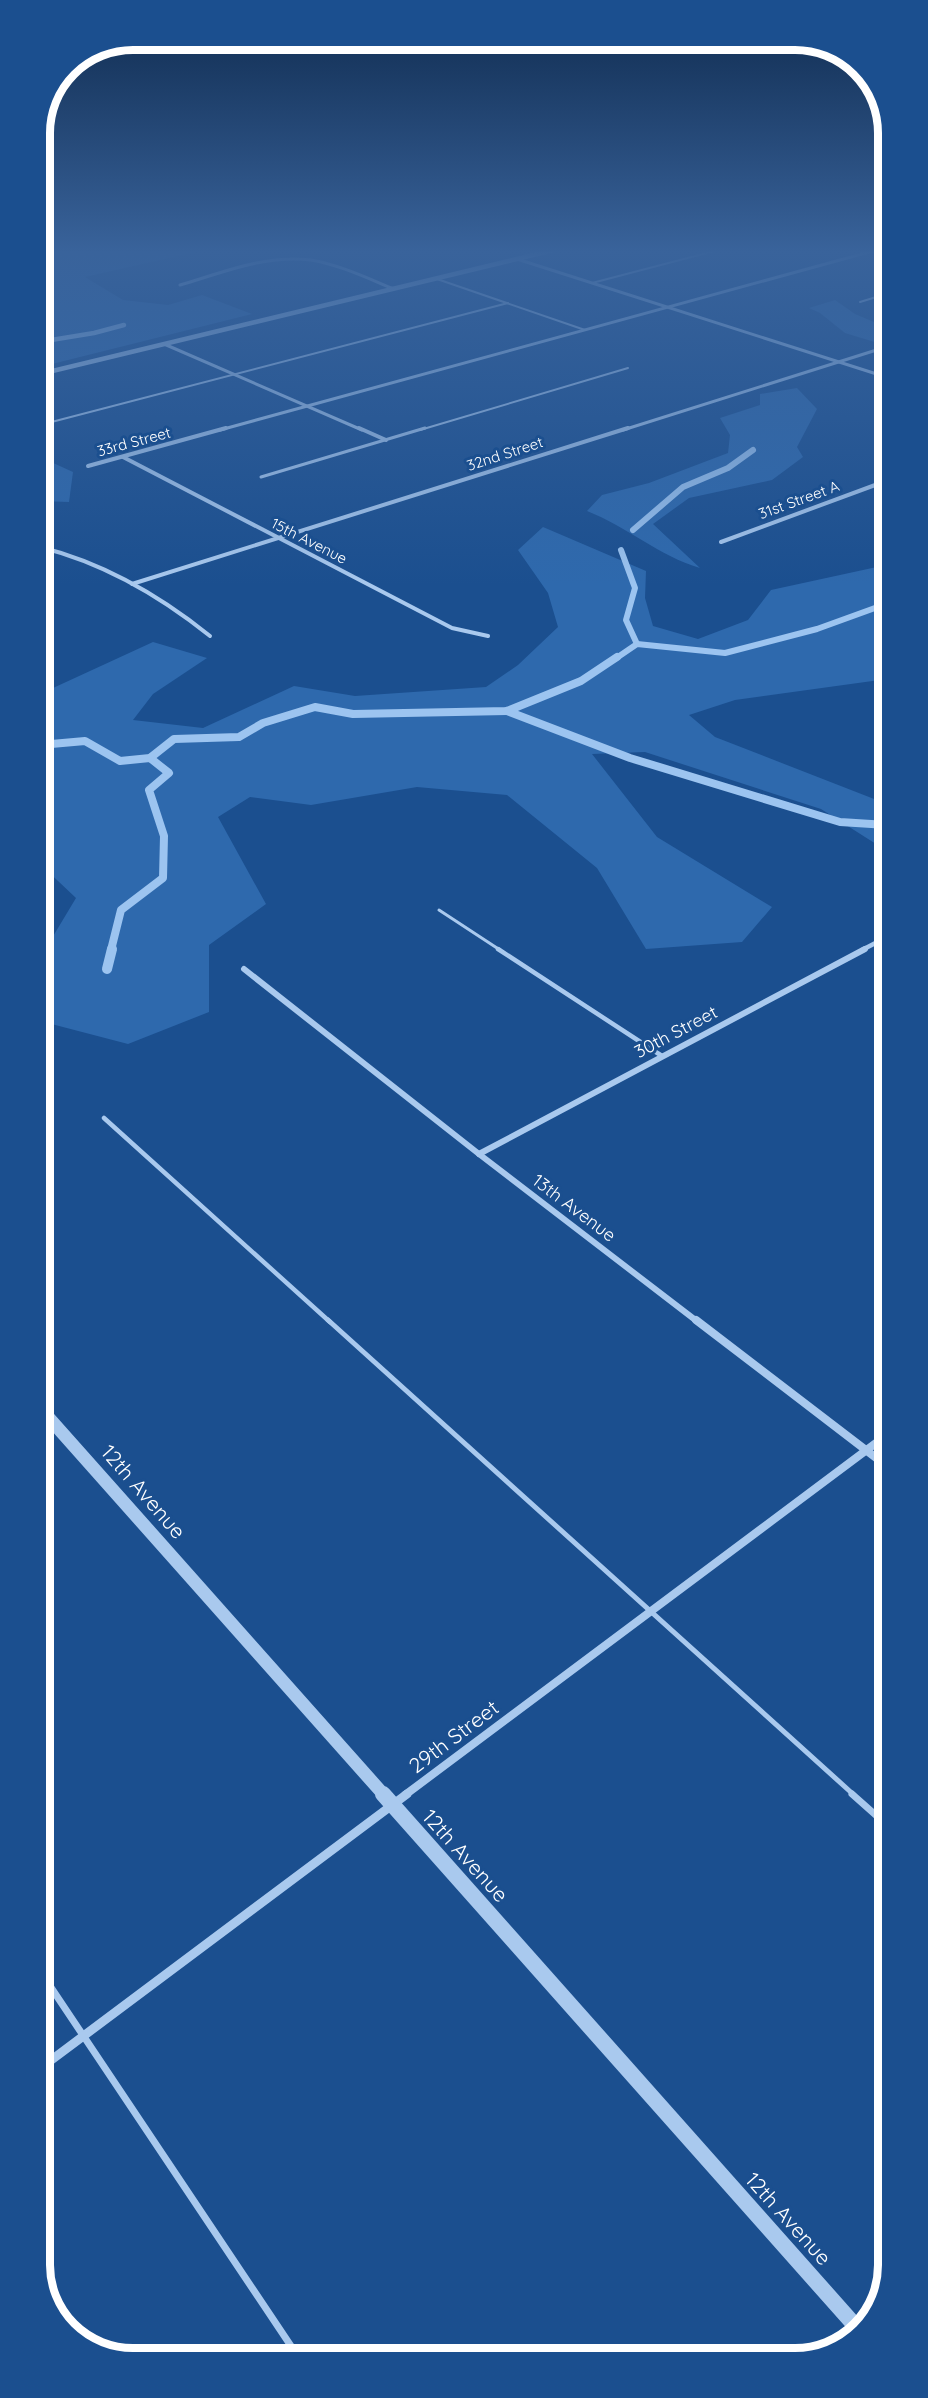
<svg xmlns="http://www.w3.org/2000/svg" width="928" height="2398" font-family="Quicksand,sans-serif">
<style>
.green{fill:#2e69ad}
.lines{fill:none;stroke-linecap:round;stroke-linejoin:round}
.stream-far3{stroke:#9cc4f0;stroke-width:4.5}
.stream-far2{stroke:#9cc4f0;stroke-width:6}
.stream-far1{stroke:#9cc4f0;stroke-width:8}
.stream{stroke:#9cc4f0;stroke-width:10}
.service-far4{stroke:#a9c9ee;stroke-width:2}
.service-far3{stroke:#a9c9ee;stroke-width:3}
.service-far2{stroke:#a9c9ee;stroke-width:4.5}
.service-far1{stroke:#a9c9ee;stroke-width:5}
.service{stroke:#a9c9ee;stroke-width:7}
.minor-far5{stroke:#a9c9ee;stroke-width:3}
.minor-far4{stroke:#a9c9ee;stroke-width:4}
.minor-far3{stroke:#a9c9ee;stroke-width:4.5}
.minor-far2{stroke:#a9c9ee;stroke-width:6}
.minor-far1{stroke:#a9c9ee;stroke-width:8}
.minor{stroke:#a9c9ee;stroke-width:9}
.tertiary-far2{stroke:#a9c9ee;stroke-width:4.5}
.tertiary-far1{stroke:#a9c9ee;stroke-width:13}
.tertiary{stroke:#a9c9ee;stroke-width:16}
.labels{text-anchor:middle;stroke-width:6;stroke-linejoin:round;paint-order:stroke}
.far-street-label{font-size:15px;fill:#fff;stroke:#1b4f8f}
.street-label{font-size:18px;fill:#fff;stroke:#1b4f8f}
.near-street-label{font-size:21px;fill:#fff;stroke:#1b4f8f}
.rim{fill:none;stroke:#fff;stroke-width:8}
</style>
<rect width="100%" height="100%" fill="#1b4f8f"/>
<g class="green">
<path d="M 39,249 L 209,249 L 85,277 L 123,300 L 168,305 L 202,295 L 252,314 L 40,367 Z"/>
<path d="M 835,300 L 855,314 L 886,327 L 886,343 L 881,344 L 845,333 L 820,313 L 809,308 Z"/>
<path d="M 797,388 L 817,409 L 797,447 L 803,457 L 772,480 L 689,498 L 653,524 L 700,568 C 659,556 628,527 587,511 L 602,495 L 649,483 L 728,453 L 730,435 L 720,418 L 760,405 L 760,394 Z"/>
<path d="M 40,457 L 73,472 L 69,502 L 40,501 Z"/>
<path d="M 543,527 L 646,571 L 645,598 L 653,626 L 698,639 L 748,620 L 771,590 L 886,565 L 887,679 L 735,700 L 689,715 L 715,737 L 887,804 L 887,851 L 821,809 L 645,752 L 592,754 L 657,837 L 772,907 L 742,942 L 646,949 L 597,868 L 507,795 L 417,787 L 311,805 L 250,797 L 218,817 L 266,904 L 209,945 L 209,1012 L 128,1044 L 40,1021 L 40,958 L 76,898 L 40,864 L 40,694 L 153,642 L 207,658 L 153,694 L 133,720 L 203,728 L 294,686 L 355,696 L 486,687 L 518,665 L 558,627 L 548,593 L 518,550 Z"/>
</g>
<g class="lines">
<path class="stream-far3" d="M 39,342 L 94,333 L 124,325"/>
<g class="stream-far2">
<path d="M 633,530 L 683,487 L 728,468 L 753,450"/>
<path d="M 621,550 L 635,588 L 626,620 L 637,644"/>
<path d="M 615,659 L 637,644 L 725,653 L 817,629 L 886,604"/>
</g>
<g class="stream-far1">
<path d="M 507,711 L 630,758 L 840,822 L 887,825"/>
<path d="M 40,745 L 85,741 L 120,761 L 150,758 L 174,739 L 239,737 L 263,723 L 315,707 L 353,714 L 507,711 L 581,681 L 617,657"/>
<path d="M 111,950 L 121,910 L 163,878 L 164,836 L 149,790 L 169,773 L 150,758"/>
</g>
<path class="stream" d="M 107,969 L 112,949"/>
<g class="service-far4">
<path d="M 437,279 L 585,330"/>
<path d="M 592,283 L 722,249"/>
<path d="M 860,302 L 886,294"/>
<path d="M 40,425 L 508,303"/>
<path d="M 420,430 L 628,368"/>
</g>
<g class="service-far3">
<path d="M 261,477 L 425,428"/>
<path d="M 439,910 L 500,950"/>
</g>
<g class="service-far2">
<path d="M 498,949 L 662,1056"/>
<path d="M 104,1118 L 330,1322"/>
</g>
<path class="service-far1" d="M 328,1320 L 854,1795"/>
<g class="service">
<path d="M 852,1794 L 888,1826"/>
<path d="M 42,1974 L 299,2358"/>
</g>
<g class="minor-far5">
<path d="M 517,259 L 886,377"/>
<path d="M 180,285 C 221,273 267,254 311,260 C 340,265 367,278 394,289"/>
<path d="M 164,344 L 362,430"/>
<path d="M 220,430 L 880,249"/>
<path d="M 623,430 L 886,347"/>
</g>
<g class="minor-far4">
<path d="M 359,428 L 386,440"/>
<path d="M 123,457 L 452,628 L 488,636"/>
<path d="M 88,466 L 226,428"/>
<path d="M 721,542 L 886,481"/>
<path d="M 40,547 C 104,563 159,595 210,636"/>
<path d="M 132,584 L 628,428"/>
</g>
<path class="minor-far3" d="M 862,950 L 887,937"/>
<g class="minor-far2">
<path d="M 244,969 L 479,1154 L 698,1322"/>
<path d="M 479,1154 L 865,949"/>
</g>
<g class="minor-far1">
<path d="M 696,1320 L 888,1467"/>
<path d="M 405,1795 L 888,1434"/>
</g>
<path class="minor" d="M 42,2067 L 407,1794"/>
<path class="tertiary-far2" d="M 40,374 L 558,249"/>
<path class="tertiary-far1" d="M 41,1409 L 384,1795"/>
<path class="tertiary" d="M 383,1794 L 859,2330"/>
</g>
<linearGradient id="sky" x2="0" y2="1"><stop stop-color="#0f2b4f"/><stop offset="0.43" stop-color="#39639b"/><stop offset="1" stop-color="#39639b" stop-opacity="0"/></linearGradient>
<rect width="928" height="585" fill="url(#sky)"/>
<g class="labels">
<g class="far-street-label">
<text transform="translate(134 442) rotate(-15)" y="5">33rd Street</text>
<text transform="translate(505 454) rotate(-18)" y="5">32nd Street</text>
<text transform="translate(799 500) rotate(-20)" y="5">31st Street A</text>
<text transform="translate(309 541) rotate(27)" y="5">15th Avenue</text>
</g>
<g class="street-label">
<text transform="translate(676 1032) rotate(-28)" y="6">30th Street</text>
<text transform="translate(574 1208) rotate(37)" y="6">13th Avenue</text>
</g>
<g class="near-street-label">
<text transform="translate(143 1492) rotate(49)" y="7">12th Avenue</text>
<text transform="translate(454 1737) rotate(-37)" y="7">29th Street</text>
<text transform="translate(465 1856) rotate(48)" y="7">12th Avenue</text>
<text transform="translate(788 2219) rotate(48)" y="7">12th Avenue</text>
</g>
</g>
<path d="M0 0H928V2398H0ZM133 50H795A83 83 0 0 1 878 133V2265A83 83 0 0 1 795 2348H133A83 83 0 0 1 50 2265V133A83 83 0 0 1 133 50Z" fill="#1b4f8f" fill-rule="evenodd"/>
<path class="rim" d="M133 50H795A83 83 0 0 1 878 133V2265A83 83 0 0 1 795 2348H133A83 83 0 0 1 50 2265V133A83 83 0 0 1 133 50Z"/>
</svg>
